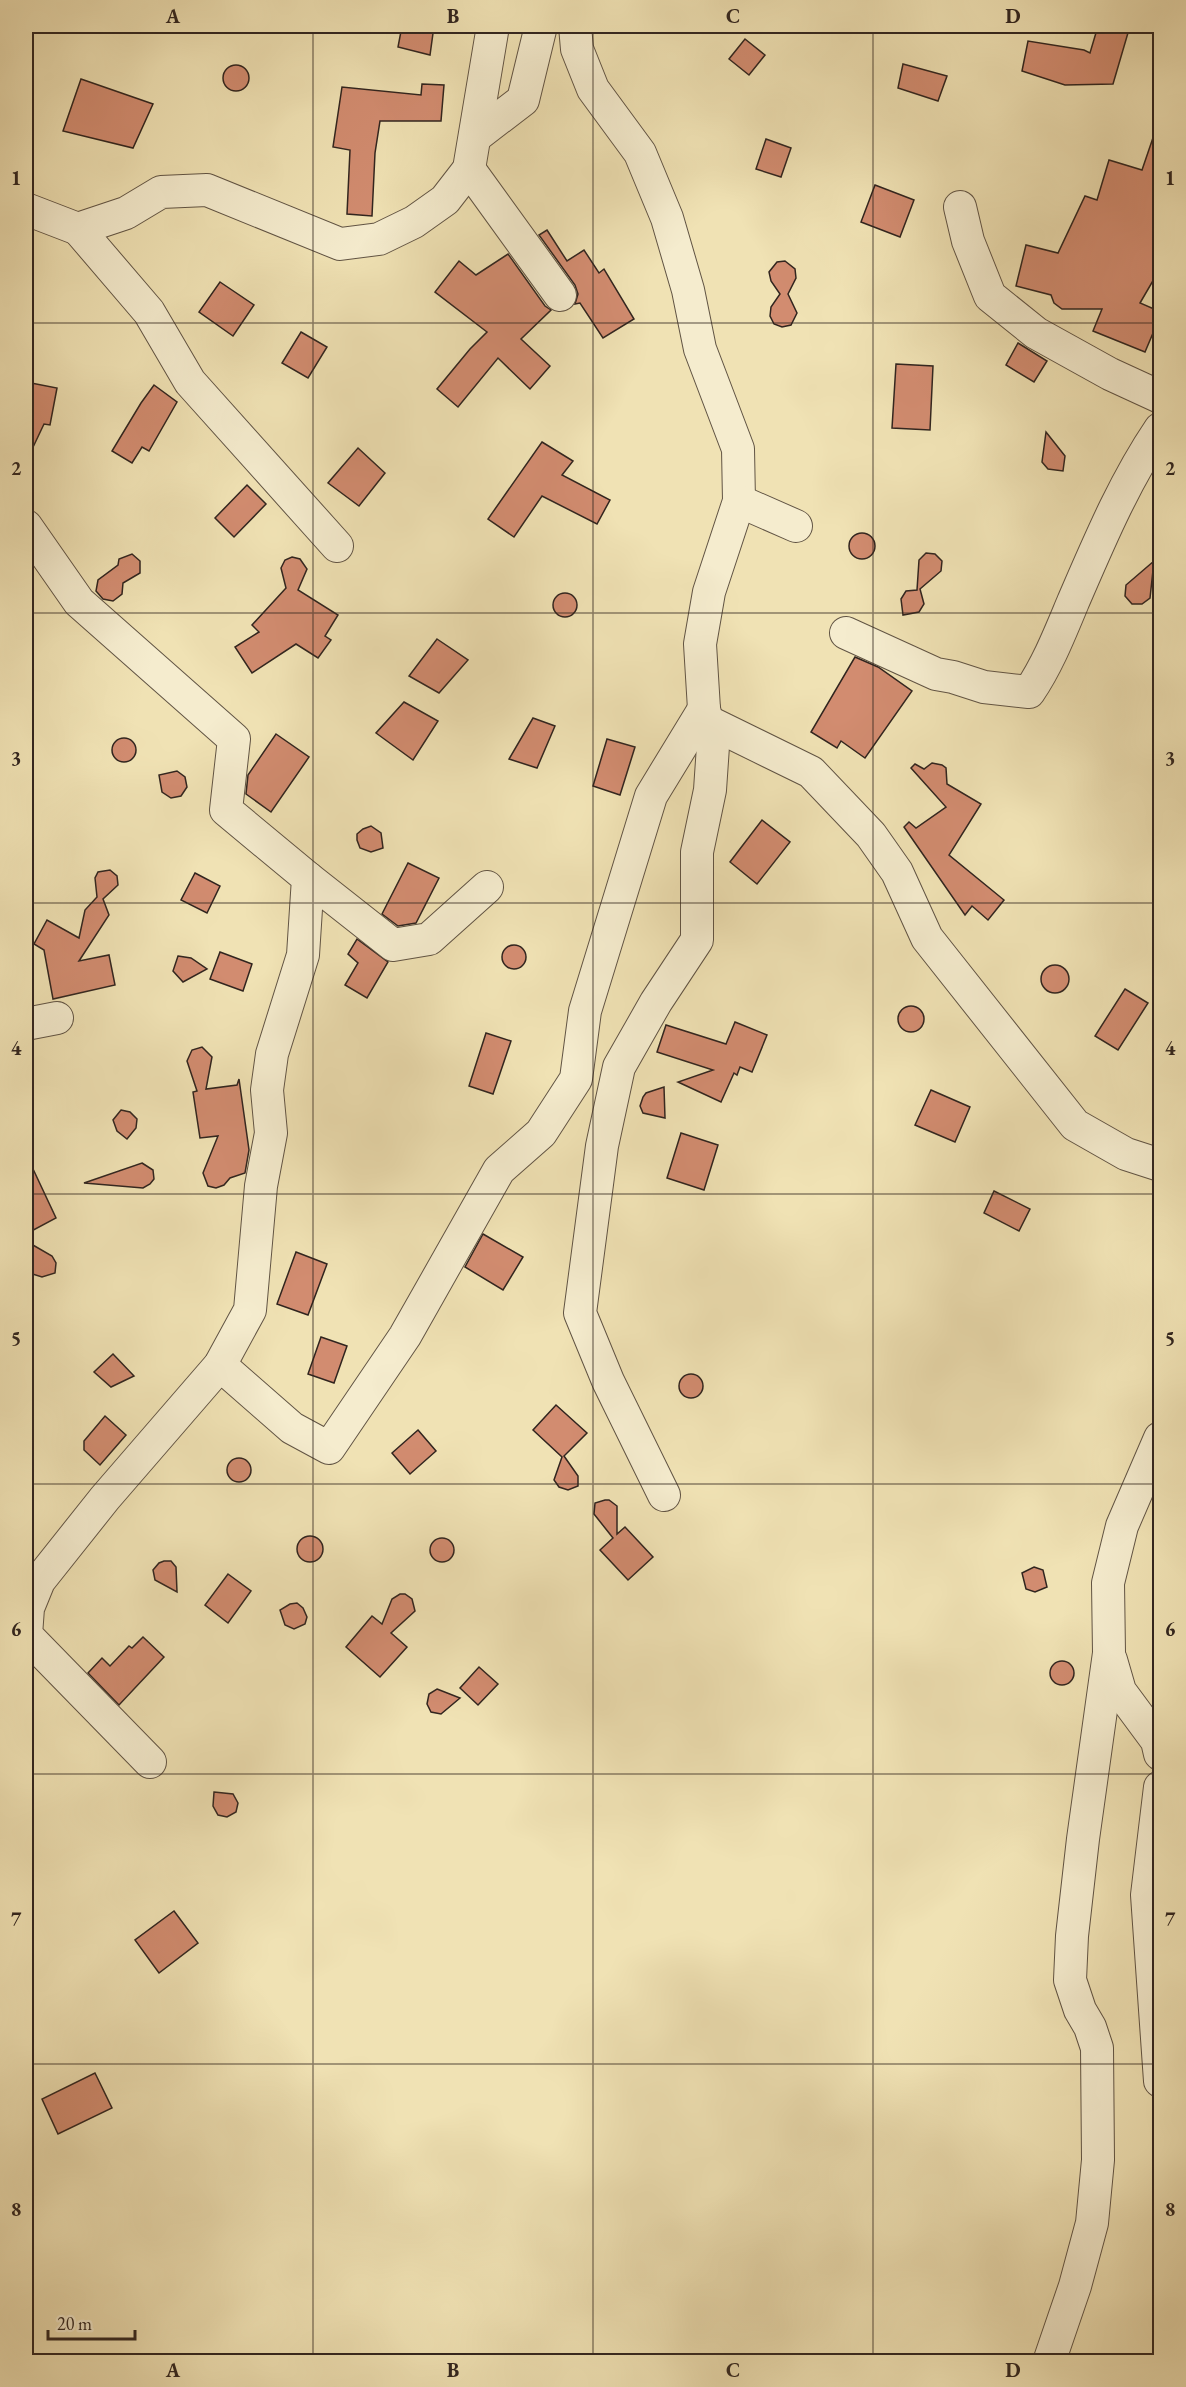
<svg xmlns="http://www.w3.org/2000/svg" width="1186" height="2387" font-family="'EB Garamond',serif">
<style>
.building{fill:#d28c70;stroke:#31251f;stroke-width:1.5}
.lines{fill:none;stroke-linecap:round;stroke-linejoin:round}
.minor-casing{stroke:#615444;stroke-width:34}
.minor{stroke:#f5ecce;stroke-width:32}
.grid{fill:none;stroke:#31251f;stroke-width:1.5;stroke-opacity:0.55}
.neatline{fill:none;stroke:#31251f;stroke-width:2}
.grid-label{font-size:20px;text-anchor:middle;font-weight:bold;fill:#31251f}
</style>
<rect width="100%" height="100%" fill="#f0e2b4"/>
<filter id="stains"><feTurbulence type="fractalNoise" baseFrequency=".00333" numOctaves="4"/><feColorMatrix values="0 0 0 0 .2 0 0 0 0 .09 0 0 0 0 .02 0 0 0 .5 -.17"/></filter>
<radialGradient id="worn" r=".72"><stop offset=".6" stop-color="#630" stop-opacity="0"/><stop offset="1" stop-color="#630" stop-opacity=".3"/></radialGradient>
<g class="building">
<path d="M 402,26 L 434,26 L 430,55 L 398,47 Z"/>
<path d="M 1098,26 L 1130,26 L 1113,84 L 1065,85 L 1022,71 L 1028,41 L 1084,50 L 1090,53 Z"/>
<path d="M 745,39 L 765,55 L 749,75 L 729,59 Z"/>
<path d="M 903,64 L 947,76 L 938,101 L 898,88 Z"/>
<circle cx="236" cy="78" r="13"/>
<path d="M 81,79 L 153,104 L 133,148 L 63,131 Z"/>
<path d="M 422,84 L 444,85 L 441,121 L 380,121 L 375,153 L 372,216 L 347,214 L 350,150 L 333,147 L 342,87 L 421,95 Z"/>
<path d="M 1157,126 L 1161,126 L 1161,267 L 1140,303 L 1161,312 L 1161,314 L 1145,352 L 1093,331 L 1102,309 L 1062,309 L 1054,303 L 1051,295 L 1016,286 L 1026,245 L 1058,253 L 1085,196 L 1097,200 L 1109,160 L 1142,170 Z"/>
<path d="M 766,139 L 791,148 L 781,177 L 756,169 Z"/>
<path d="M 875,185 L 914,200 L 900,237 L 861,222 Z"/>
<path d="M 547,230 L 567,261 L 584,250 L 599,273 L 604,269 L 634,319 L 603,338 L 580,303 L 575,304 L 578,294 L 575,285 L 539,235 Z"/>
<path d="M 508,254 L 545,306 L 551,310 L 521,339 L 550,366 L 530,389 L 498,358 L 458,407 L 437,389 L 470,349 L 487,332 L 435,292 L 459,261 L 476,275 Z"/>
<path d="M 785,261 L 795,269 L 796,278 L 788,294 L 797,313 L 791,325 L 782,327 L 774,324 L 770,316 L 771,307 L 780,294 L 771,281 L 769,272 L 777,262 Z"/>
<path d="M 220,282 L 254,305 L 233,336 L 199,312 Z"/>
<path d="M 301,332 L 327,347 L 308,378 L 282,363 Z"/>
<path d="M 1018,343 L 1047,361 L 1034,382 L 1006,365 Z"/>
<path d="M 896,364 L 933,366 L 930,430 L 892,428 Z"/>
<path d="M 26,382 L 57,388 L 50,425 L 44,424 L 26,462 Z"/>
<path d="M 154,385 L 177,402 L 149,451 L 142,447 L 132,463 L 112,451 L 141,403 Z"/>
<path d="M 1046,432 L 1065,456 L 1063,471 L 1048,469 L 1042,462 Z"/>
<path d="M 542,442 L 573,461 L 562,475 L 610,500 L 597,524 L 542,496 L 514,537 L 488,519 Z"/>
<path d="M 358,448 L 385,473 L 359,506 L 328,483 Z"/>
<path d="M 247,485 L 266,504 L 234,537 L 215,518 Z"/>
<circle cx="862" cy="546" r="13"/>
<path d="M 926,553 L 935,554 L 942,561 L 941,571 L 920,589 L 924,604 L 919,612 L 903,615 L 901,599 L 906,591 L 917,590 L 919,560 Z"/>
<path d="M 132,554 L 140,561 L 140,573 L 123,583 L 122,594 L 113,601 L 103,599 L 96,591 L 98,580 L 118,565 L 119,559 Z"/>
<path d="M 292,557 L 300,559 L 307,569 L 298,590 L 338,615 L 325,636 L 331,640 L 318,658 L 296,644 L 252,673 L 235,647 L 259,632 L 252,625 L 286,588 L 281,568 L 285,560 Z"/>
<path d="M 1154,561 L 1150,598 L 1142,604 L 1132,604 L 1125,596 L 1126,585 Z"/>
<circle cx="565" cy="605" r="12"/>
<path d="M 437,639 L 468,660 L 439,693 L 409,676 Z"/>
<path d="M 855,657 L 878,667 L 912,691 L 865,758 L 841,741 L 837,748 L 811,732 Z"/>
<path d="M 404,702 L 438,721 L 413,760 L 376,733 Z"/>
<path d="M 533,718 L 555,726 L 537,768 L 509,759 Z"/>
<path d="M 276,734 L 309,757 L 271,812 L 246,794 L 248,775 Z"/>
<circle cx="124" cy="750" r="12"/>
<path d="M 607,739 L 635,747 L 620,795 L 593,786 Z"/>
<path d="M 932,763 L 942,765 L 946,768 L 947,784 L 981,804 L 949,855 L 1004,900 L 988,920 L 972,906 L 965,915 L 904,827 L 909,822 L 916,828 L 946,807 L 911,768 L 915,764 L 924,769 Z"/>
<path d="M 177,771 L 185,777 L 187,787 L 181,796 L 171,798 L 162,792 L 159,775 Z"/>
<path d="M 762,820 L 790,842 L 757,884 L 730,862 Z"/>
<path d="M 371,826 L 381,833 L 383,848 L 371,852 L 360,848 L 357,840 L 357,834 L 363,829 Z"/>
<path d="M 408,863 L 439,878 L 416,923 L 398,926 L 382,914 Z"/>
<path d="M 110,870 L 117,876 L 118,885 L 103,899 L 109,915 L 79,961 L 109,955 L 115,985 L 53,999 L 44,950 L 34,944 L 47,920 L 79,938 L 85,910 L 97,897 L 95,878 L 98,872 Z"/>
<path d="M 195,873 L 220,886 L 207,913 L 181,900 Z"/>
<path d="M 357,939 L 388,962 L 367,998 L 345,985 L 358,963 L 348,954 Z"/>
<circle cx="514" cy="957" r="12"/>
<path d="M 220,952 L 252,964 L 243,991 L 210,979 Z"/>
<path d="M 178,956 L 191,958 L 207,969 L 183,982 L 173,971 Z"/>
<circle cx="1055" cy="979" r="14"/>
<path d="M 1125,989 L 1148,1003 L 1118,1050 L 1095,1036 Z"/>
<circle cx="911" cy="1019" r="13"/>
<path d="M 735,1022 L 767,1035 L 752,1072 L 740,1067 L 737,1075 L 734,1073 L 721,1102 L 678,1082 L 713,1070 L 657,1052 L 666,1025 L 726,1044 Z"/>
<path d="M 486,1033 L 511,1041 L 493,1094 L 469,1086 Z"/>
<path d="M 202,1047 L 212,1057 L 206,1089 L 237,1085 L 239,1079 L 249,1150 L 245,1173 L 230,1178 L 224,1185 L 216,1188 L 208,1186 L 203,1173 L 218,1136 L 200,1138 L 193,1092 L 197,1091 L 187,1061 L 192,1050 Z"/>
<path d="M 664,1087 L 665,1118 L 643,1113 L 640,1106 L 643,1097 L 646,1093 Z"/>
<path d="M 931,1090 L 970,1107 L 955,1142 L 915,1125 Z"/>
<path d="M 121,1110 L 130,1112 L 137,1119 L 136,1128 L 127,1139 L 117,1131 L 113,1120 Z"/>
<path d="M 681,1133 L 718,1145 L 704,1190 L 667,1178 Z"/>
<path d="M 26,1154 L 56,1218 L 26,1234 Z"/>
<path d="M 142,1163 L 153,1170 L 154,1179 L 150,1184 L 143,1188 L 84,1183 Z"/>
<path d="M 994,1191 L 1030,1209 L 1019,1231 L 984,1213 Z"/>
<path d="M 483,1234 L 523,1257 L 503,1290 L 465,1267 Z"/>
<path d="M 26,1241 L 52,1256 L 56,1263 L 55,1273 L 42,1277 L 26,1272 Z"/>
<path d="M 296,1252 L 327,1264 L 308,1315 L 277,1304 Z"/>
<path d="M 321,1337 L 347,1346 L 334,1383 L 308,1374 Z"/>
<path d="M 113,1354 L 134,1376 L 111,1387 L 94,1372 Z"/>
<circle cx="691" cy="1386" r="12"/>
<path d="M 556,1405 L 587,1433 L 564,1456 L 578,1476 L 578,1486 L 568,1490 L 559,1487 L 554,1480 L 562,1457 L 533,1430 Z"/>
<path d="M 105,1416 L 126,1435 L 100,1465 L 84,1450 L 84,1441 Z"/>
<path d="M 418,1430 L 436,1451 L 410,1474 L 392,1453 Z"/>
<circle cx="239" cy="1470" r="12"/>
<path d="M 605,1500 L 609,1500 L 617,1506 L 617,1534 L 625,1527 L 653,1557 L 628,1580 L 600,1550 L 613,1538 L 594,1514 L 595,1503 Z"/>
<circle cx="310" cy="1549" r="13"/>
<circle cx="442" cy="1550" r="12"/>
<path d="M 164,1561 L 171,1561 L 176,1567 L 177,1592 L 155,1580 L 153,1570 L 159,1563 Z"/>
<path d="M 1034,1567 L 1043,1570 L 1047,1587 L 1035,1592 L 1026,1589 L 1022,1573 Z"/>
<path d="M 228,1574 L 251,1591 L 228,1623 L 205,1605 Z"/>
<path d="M 400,1594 L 405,1594 L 412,1599 L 415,1611 L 391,1633 L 407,1647 L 380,1677 L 346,1647 L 372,1616 L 382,1624 L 392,1599 Z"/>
<path d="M 297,1603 L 303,1608 L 307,1617 L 305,1624 L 294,1629 L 285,1625 L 280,1610 L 290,1604 Z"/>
<path d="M 143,1637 L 164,1657 L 119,1705 L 88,1673 L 102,1658 L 110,1666 L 129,1646 L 132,1648 Z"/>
<circle cx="1062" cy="1673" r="12"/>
<path d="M 479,1667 L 498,1684 L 478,1705 L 460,1688 Z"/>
<path d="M 437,1689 L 460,1698 L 441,1714 L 431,1712 L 427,1704 L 429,1694 Z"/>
<path d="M 214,1792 L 233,1794 L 238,1803 L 236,1812 L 227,1817 L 218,1815 L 213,1806 Z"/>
<path d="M 174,1911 L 198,1943 L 159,1973 L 135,1940 Z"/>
<path d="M 95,2073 L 112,2108 L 58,2134 L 42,2099 Z"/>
</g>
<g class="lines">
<g class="minor-casing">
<g id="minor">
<path d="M 493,26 L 469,169 L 560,295"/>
<path d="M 575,26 L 577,49 L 593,89 L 640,153 L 667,218 L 688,290 L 700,349 L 738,449 L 739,501 L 709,592 L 700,644 L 704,709 L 713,746 L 710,790 L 697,852 L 697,940 L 656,1002 L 619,1067 L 602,1146 L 580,1313 L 608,1381 L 664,1495"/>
<path d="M 476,136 L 523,100 L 541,26"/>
<path d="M 960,207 L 968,241 L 990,296 L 1036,333 L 1110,374 L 1160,397"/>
<path d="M 26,209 L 78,229 L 126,213 L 161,192 L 207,190 L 340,244 L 379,239 L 414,222 L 445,200 L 469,169"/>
<path d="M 78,229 L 149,312 L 190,382 L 337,546"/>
<path d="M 739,501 L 796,526"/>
<path d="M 26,526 L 79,602 L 234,739 L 226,810 L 308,878 L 303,955 L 272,1054 L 267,1090 L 271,1133 L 261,1186 L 250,1310 L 220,1365 L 105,1498 L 39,1581 L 28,1608 L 26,1635 L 150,1762"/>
<path d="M 846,633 L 936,674 L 953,677 L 984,687 L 1029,692 C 1048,664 1060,633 1073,602 C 1099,542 1124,482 1160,429"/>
<path d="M 707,721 L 811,772 L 871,835 L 897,872 L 927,938 L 1075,1125 L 1126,1154 L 1160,1165"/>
<path d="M 308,878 L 393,945 L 429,939 L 487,887"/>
<path d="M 26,1024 L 57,1018"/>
<path d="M 220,1365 L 292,1428 L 329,1448 L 405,1336 L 499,1170 L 541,1133 L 576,1079 L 585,1011 L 651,796 L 704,709"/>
<path d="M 1111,1660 L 1120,1691 L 1157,1741 L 1160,1754"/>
<path d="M 1160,1787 L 1147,1895 L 1160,2081"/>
<path d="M 1049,2362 L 1075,2286 L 1092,2223 L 1098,2160 L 1097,2048 L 1090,2027 L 1080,2010 L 1070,1980 L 1072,1936 L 1083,1839 L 1109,1653 L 1108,1583 L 1122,1526 L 1160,1438"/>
</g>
</g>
<use href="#minor" class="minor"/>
</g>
<path class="grid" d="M 313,26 L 313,2362M 593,26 L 593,2362M 873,26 L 873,2362M 26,323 L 1160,323M 26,613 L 1160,613M 26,903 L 1160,903M 26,1194 L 1160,1194M 26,1484 L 1160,1484M 26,1774 L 1160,1774M 26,2064 L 1160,2064"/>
<rect width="1186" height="2387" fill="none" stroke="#f0e2b4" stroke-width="66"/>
<path d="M48 2330v9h87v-9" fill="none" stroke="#31251f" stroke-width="3"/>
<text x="57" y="2330" font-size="18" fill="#31251f" stroke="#f5ecce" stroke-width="4.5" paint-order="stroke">20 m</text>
<rect x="33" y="33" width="1120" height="2321" class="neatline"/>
<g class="grid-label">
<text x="173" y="23">A</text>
<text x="453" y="23">B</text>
<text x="733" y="23">C</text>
<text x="1013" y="23">D</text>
<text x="16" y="185">1</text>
<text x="1170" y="185">1</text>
<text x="16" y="475">2</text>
<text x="1170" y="475">2</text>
<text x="16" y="765">3</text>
<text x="1170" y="765">3</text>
<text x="16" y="1055">4</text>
<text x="1170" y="1055">4</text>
<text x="16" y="1345">5</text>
<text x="1170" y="1345">5</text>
<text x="16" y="1636">6</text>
<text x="1170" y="1636">6</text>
<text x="16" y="1926">7</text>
<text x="1170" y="1926">7</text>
<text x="16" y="2216">8</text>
<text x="1170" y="2216">8</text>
<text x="173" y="2377">A</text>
<text x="453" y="2377">B</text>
<text x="733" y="2377">C</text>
<text x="1013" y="2377">D</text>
</g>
<rect width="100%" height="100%" filter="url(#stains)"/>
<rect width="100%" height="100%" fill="url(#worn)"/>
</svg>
